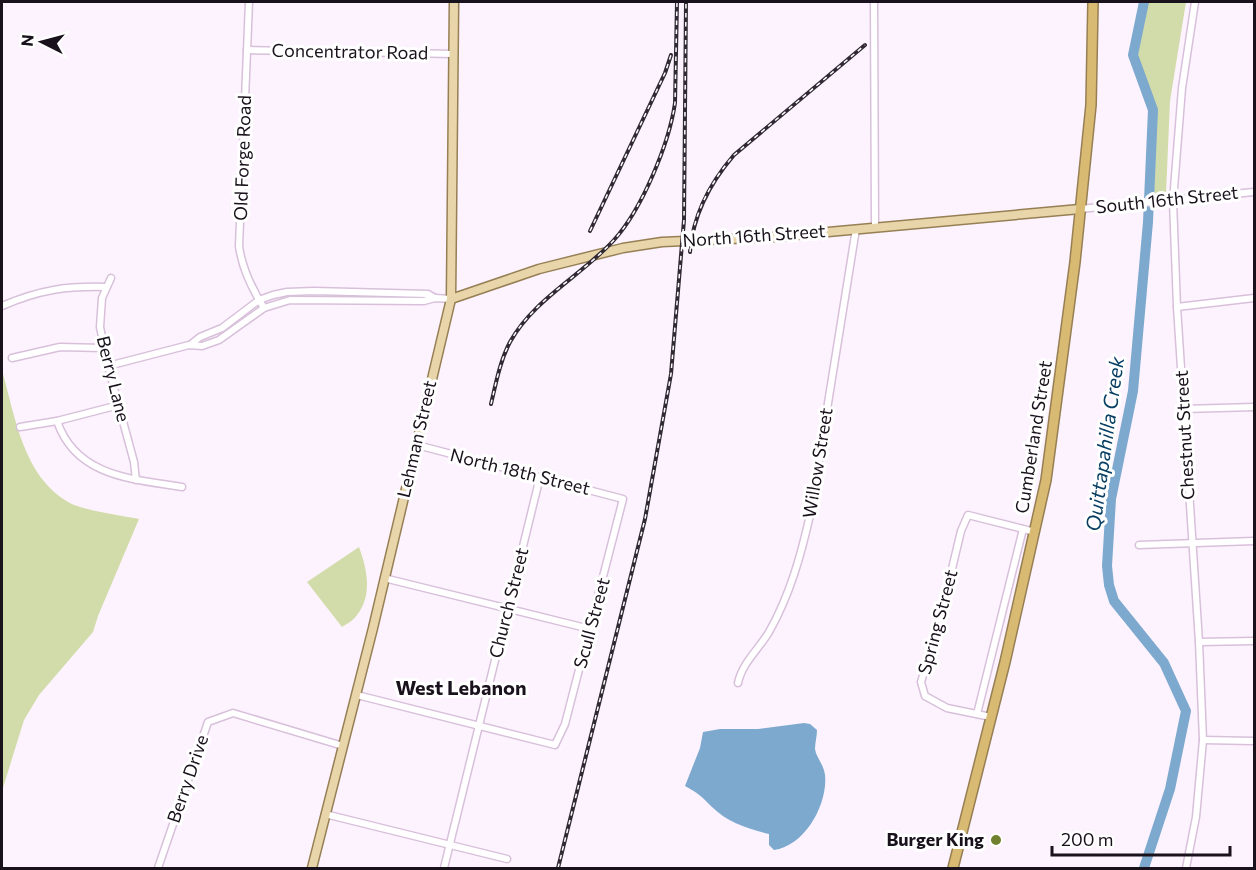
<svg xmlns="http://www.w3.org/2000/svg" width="1256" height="870" font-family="Commissioner,sans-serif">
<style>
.green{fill:#d2dcaa}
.water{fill:#7da9ce}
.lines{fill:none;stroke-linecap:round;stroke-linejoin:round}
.river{stroke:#7da9ce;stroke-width:10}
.minor-casing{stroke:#d8c0db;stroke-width:9}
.major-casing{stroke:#967f54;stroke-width:11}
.highway-casing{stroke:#967f54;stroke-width:12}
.minor{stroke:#fff;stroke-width:6}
.major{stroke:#e8d6aa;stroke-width:8}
.highway{stroke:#d9ba72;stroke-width:9}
.rail-casing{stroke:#312933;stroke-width:4}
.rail{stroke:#fff;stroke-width:1.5;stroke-dasharray:4.5;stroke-linecap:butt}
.poi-dot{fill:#72812f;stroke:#fff;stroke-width:2}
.labels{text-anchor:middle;stroke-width:6;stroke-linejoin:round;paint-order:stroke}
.street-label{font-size:18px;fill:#19111b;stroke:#fff}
.poi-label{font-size:18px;font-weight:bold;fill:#19111b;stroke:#fff;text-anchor:end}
.water-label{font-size:20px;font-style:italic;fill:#083f63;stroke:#fff}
.neighbourhood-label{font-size:20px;font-weight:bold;fill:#19111b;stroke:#fff}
</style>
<rect width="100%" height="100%" fill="#fdf3fe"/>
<g class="green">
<path d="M 1147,2 L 1186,2 L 1170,101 L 1166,194 L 1152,194 L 1157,110 L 1137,58 L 1136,52 L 1144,26 Z"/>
<path d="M 2,370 C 15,416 23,476 68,502 C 81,510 123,516 139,519 L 98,616 L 93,632 L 39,695 L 24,720 L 2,791 Z"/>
<path d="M 359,547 C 367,569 373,595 357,615 C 354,620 347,624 342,627 L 307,582 Z"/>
</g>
<path class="water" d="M 804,723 L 810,724 L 817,730 C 817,736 815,743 815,749 C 816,757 824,765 825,775 C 828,804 805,846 774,850 L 769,845 L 769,834 C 748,829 727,822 712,807 C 701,796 698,793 685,786 L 700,748 L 703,732 L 720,729 L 758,729 Z"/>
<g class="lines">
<path class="river" d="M 1144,2 L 1133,55 L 1153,110 L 1148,222 L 1133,391 L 1111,499 L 1107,566 L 1109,585 L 1114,601 L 1164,663 L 1186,711 L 1170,789 L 1144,868"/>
<g class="minor-casing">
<g id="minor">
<path d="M 249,2 L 239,246 C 242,269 252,289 264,308"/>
<path d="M 874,2 L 875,227"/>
<path d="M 247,50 L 454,54"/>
<path d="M 1080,209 L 1254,192"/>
<path d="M 111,278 L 102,298 L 100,327 L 108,366 L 134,462 L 136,480"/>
<path d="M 2,306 C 39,290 65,286 106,287"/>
<path d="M 1177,307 L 1254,298"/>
<path d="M 190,345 L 200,337 L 222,328 L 259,300 L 273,295 L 287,292 L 314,291 L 428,294 L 435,298"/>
<path d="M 12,358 L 60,347 L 103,348"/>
<path d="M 108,366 L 189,345 L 202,346 L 219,340 L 264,308 L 290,300 L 424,301 L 435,298 L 451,299"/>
<path d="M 119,405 L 57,421 C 76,477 133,479 182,487"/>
<path d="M 1183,409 L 1254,407"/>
<path d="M 20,427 L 57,421"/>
<path d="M 1139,545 L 1254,541"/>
<path d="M 384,578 L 590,629"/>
<path d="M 1199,642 L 1254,641"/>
<path d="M 738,683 C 742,663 759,649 769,632 C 790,595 801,555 810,515 L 856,229"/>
<path d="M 357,695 L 555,745 L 565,724 L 623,499 L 417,445"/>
<path d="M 977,714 L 1023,529"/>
<path d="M 991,717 L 947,708 L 925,696 L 921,682 L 940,619 L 961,531 L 968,515 L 1035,532"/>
<path d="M 1203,740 L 1254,741"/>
<path d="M 325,814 L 507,859"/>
<path d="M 158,868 L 208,722 L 233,713 L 343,746"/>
<path d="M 444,868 L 540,477"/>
<path d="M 1186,868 L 1196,817 L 1203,740 L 1199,642 L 1177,307 L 1173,201 L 1182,88 L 1195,2"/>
</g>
</g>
<g class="major-casing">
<g id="major">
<path d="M 451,299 L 539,269 L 623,248 L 662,242 L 773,237 L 1080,209"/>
<path d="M 312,868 L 373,628 L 451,299 L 454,2"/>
</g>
</g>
<g class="highway-casing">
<path id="highway" d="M 953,868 L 1005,662 L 1046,480 L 1075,262 L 1091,105 L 1093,2"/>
</g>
<use href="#minor" class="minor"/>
<use href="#major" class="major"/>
<use href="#highway" class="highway"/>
<g class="rail-casing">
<g id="rail">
<path d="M 590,231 L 665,73 L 671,55"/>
<path d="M 690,252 C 693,214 710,183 734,155 L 865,45"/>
<path d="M 491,404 C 496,383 500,361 510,342 C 534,299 581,276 614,240 C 642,209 669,144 675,103 L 677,2"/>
<path d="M 558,868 L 645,519 L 671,374 L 684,220 L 686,2"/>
</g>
</g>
<use href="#rail" class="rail"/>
</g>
<circle class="poi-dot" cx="996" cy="840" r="6"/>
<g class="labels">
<g class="street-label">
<text transform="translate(350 52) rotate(1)" y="6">Concentrator Road</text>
<text transform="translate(243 158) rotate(-88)" y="6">Old Forge Road</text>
<text transform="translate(1167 200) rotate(-6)" y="6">South 16th Street</text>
<text transform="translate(754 236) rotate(-4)" y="6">North 16th Street</text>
<text transform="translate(113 379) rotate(76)" y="6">Berry Lane</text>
<text transform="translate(1185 435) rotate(-93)" y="6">Chestnut Street</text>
<text transform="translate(1034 437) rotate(-81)" y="6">Cumberland Street</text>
<text transform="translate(417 439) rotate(-77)" y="6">Lehman Street</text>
<text transform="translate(818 463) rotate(-81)" y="6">Willow Street</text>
<text transform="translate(520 472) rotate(14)" y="6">North 18th Street</text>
<text transform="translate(509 603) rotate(-76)" y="6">Church Street</text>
<text transform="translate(938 622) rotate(-75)" y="6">Spring Street</text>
<text transform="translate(592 623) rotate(-75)" y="6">Scull Street</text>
<text transform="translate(188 779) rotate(-71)" y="6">Berry Drive</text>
</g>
<g class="poi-label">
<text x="984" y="846">Burger King</text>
</g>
<g class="water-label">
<text transform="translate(1105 444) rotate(-82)" y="7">Quittapahilla Creek</text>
</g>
<g class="neighbourhood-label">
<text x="461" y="695">West Lebanon</text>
</g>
</g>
<rect width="1256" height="870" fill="none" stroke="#19111b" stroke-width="6"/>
<g transform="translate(42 42) rotate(276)" stroke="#ffffff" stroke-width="4.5" paint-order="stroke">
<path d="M0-4.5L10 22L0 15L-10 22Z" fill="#19111b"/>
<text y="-9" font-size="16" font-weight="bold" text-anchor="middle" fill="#19111b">N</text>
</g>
<path d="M1052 846v9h178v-9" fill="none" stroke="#19111b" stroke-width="3"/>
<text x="1061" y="846" font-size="18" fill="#19111b" stroke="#ffffff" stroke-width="4.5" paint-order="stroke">200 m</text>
</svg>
